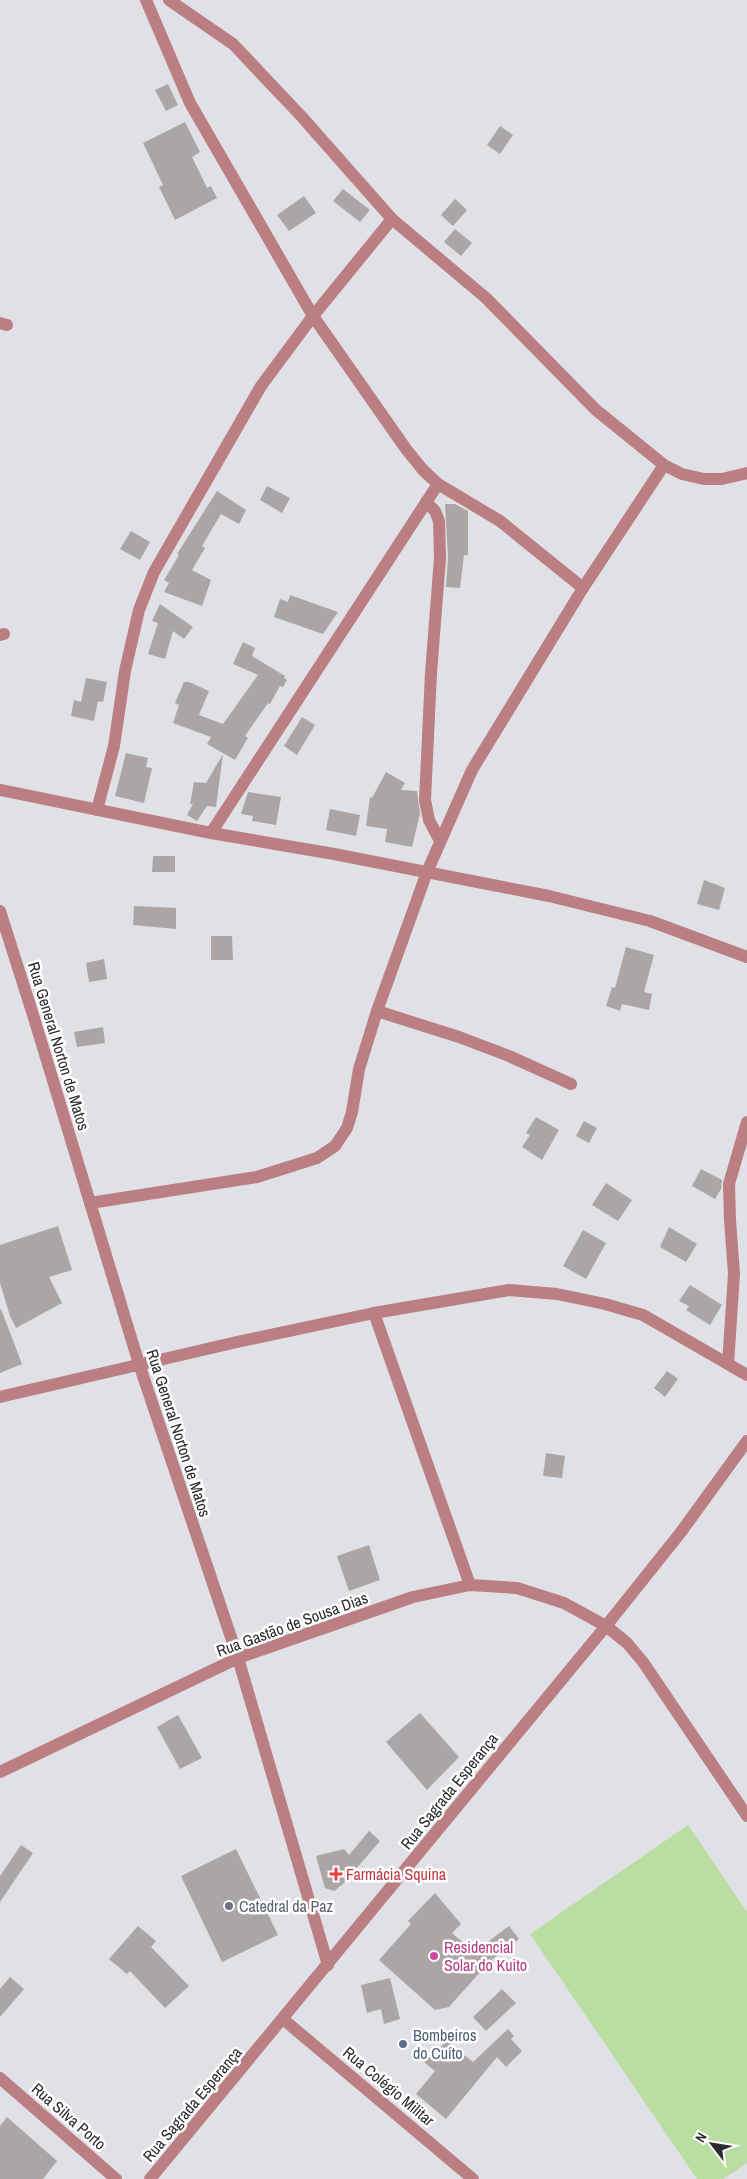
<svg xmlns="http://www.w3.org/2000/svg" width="747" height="2179" font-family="'Archivo Narrow',sans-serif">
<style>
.green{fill:#badda1}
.building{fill:#aca5a5}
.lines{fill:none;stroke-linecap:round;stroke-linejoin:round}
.minor{stroke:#bb7e82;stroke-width:12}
.health-dot{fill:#e0444e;stroke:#fff;stroke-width:2}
.worship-dot{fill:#6b7280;stroke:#fff;stroke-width:2}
.hotel-dot{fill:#d1479c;stroke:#fff;stroke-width:2}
.service-dot{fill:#5c6f8a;stroke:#fff;stroke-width:2}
.labels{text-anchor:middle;stroke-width:5;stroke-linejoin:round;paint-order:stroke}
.street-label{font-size:16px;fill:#2a2b2d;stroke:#fff}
.health-label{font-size:16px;fill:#be3a42;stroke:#fff;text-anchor:start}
.worship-label{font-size:16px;fill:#5b616d;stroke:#fff;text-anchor:start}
.hotel-label{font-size:16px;fill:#b23c85;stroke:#fff;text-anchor:start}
.service-label{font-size:16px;fill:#4e5e75;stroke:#fff;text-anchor:start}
</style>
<rect width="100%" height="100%" fill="#e0e1e6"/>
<path class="green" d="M 688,1825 L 747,1912 L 747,2163 L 723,2179 L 697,2179 L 530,1934 Z"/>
<g class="building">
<path d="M 168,84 L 178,105 L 166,111 L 155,90 Z"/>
<path d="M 185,122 L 200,152 L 192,157 L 207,188 L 211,186 L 217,198 L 175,220 L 159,187 L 163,185 L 143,143 Z"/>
<path d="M 500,126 L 513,135 L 500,154 L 487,145 Z"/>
<path d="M 343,189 L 370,210 L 360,222 L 333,201 Z"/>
<path d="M 304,196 L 316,213 L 289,231 L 277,215 Z"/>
<path d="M 455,199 L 467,210 L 453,226 L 441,215 Z"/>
<path d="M 455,229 L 472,243 L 461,256 L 444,242 Z"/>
<path d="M 267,486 L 290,498 L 282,513 L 260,500 Z"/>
<path d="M 217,491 L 246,510 L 239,524 L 221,514 L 202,546 L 205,548 L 192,570 L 211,580 L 202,606 L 164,592 L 169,583 L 164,580 L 179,555 L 177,554 Z"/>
<path d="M 445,504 L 455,504 L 468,511 L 468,555 L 464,555 L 460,588 L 446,587 L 448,558 Z"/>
<path d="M 131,531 L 150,542 L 140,560 L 120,549 Z"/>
<path d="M 290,595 L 338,612 L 323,634 L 274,617 L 280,599 L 288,602 Z"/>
<path d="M 160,604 L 193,627 L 184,639 L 173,631 L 165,659 L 148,654 L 158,623 L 152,621 Z"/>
<path d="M 243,642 L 255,648 L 252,656 L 285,676 L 284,678 L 287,680 L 283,687 L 280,686 L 270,704 L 268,703 L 245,736 L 248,738 L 235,760 L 207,744 L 211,737 L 173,723 L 179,705 L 175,703 L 184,682 L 189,682 L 209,691 L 199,715 L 223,724 L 258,675 L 233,664 Z"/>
<path d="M 86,678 L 107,682 L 103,702 L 98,701 L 94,721 L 71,716 L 74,700 L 81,702 Z"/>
<path d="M 302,717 L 315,725 L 297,755 L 284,746 Z"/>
<path d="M 126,753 L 148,758 L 146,767 L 152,768 L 144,803 L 115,796 Z"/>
<path d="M 223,754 L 216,807 L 207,806 L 197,821 L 187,815 L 193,804 L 190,804 L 194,782 L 206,783 Z"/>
<path d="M 386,772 L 405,783 L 401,790 L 417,791 L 420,814 L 412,847 L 385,842 L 387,829 L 366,826 L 370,797 L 372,798 Z"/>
<path d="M 248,792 L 281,797 L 276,825 L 252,821 L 253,816 L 241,814 Z"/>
<path d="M 330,809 L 360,815 L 356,836 L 326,830 Z"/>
<path d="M 153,856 L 175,856 L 175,872 L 152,872 Z"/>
<path d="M 704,880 L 725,888 L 719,910 L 697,904 Z"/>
<path d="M 134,906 L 176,908 L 176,929 L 133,925 Z"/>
<path d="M 211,936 L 232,936 L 233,960 L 211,960 Z"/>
<path d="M 626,947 L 654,955 L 644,992 L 652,994 L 649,1010 L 622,1004 L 620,1011 L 606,1006 L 612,987 L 615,988 Z"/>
<path d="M 104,959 L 107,979 L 89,982 L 86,963 Z"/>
<path d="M 103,1027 L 105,1043 L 77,1047 L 74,1032 Z"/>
<path d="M 536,1117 L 559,1130 L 542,1160 L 522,1147 L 530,1135 L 526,1133 Z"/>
<path d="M 584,1121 L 597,1128 L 589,1143 L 576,1136 Z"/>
<path d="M 701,1169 L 722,1180 L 721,1189 L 715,1199 L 692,1186 Z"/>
<path d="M 606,1183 L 632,1200 L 618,1221 L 592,1205 Z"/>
<path d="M 58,1226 L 72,1270 L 49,1277 L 62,1303 L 16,1328 L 10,1316 L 0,1283 L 0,1245 Z"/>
<path d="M 669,1227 L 697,1244 L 686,1262 L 660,1247 Z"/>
<path d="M 583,1230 L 606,1243 L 586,1279 L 563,1266 Z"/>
<path d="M 690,1285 L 722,1305 L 710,1325 L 686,1310 L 689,1306 L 679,1301 Z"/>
<path d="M 1,1309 L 22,1364 L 0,1373 L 0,1310 Z"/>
<path d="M 667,1371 L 678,1379 L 665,1397 L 654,1388 Z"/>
<path d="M 546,1453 L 565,1456 L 562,1478 L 543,1476 Z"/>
<path d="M 369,1545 L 380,1580 L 349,1591 L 337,1556 Z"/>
<path d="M 420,1713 L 459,1757 L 427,1790 L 386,1742 Z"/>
<path d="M 178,1715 L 202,1758 L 180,1769 L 157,1727 Z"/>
<path d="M 369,1831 L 380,1841 L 343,1884 L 334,1891 L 325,1888 L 316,1856 L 344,1849 L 349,1855 Z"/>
<path d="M 21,1845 L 33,1853 L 0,1902 L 0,1876 Z"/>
<path d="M 236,1849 L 278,1935 L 222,1962 L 181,1876 Z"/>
<path d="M 435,1893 L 461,1924 L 452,1933 L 474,1952 L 509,1926 L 519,1939 L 490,1961 L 449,2007 L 435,2010 L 379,1960 L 411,1924 L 408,1921 Z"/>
<path d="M 138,1926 L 156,1941 L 151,1947 L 189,1986 L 165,2008 L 130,1971 L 127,1974 L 109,1959 Z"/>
<path d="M 10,1977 L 24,1989 L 0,2017 L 0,1989 Z"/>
<path d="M 390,1978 L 400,2019 L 384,2024 L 381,2009 L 367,2013 L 361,1985 Z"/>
<path d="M 502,1989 L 516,2003 L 486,2031 L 473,2017 Z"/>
<path d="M 508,2029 L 514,2036 L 511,2039 L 522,2051 L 506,2067 L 497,2057 L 446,2119 L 416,2094 L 435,2071 L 424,2062 L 447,2041 L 473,2062 Z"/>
<path d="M 7,2117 L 57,2161 L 43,2179 L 0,2179 L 0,2126 Z"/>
</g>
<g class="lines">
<g class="minor">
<path d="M 146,0 L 190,103 L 313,316 L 406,449 L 423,470 L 438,484 L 500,521 L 583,588"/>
<path d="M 169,0 L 233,44 L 302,117 L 392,219 L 486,298 L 596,410 L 664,465 L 682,474 L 704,479 L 722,479 L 747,473"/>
<path d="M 0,323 L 7,325"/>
<path d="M 426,502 L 435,511 L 439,521 L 440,558 L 431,673 L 425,800 L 429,820 L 440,841"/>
<path d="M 0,635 L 4,634"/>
<path d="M 0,790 L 211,833 L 334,854 L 549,896 L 650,921 L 747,957"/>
<path d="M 97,810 L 114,746 L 125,671 L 139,610 L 154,572 L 261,386 L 313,316 L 392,219"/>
<path d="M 211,833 L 438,484"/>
<path d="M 0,911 L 34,1018 L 139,1364 L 238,1658 L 328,1965"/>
<path d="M 377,1011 L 459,1037 L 509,1056 L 571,1084"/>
<path d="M 90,1203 L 257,1177 L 317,1158 L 335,1146 L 347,1128 L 352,1112 L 359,1069 L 377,1011 L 427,872 L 472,770 L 583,588 L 664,465"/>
<path d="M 374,1313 L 470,1585"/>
<path d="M 728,1364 L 734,1274 L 730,1220 L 729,1184 L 747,1122"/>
<path d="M 0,1397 L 237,1342 L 374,1313 L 509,1290 L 557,1294 L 605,1304 L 643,1315 L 747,1375"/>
<path d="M 0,1772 L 238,1658 L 413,1597 L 470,1585 L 517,1588 L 564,1603 L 606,1626 L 627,1643 L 643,1662 L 747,1816"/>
<path d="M 283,2019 L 473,2179"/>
<path d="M 0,2078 L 116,2179"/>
<path d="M 150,2179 L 606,1626 L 681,1532 L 747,1441"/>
</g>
</g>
<path class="health-dot" d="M333.5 1866.5h5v5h5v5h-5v5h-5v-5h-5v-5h5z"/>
<circle class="worship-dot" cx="229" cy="1906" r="5"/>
<circle class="hotel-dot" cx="434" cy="1956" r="5"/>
<circle class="service-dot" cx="403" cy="2044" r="5"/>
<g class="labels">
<g class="street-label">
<text transform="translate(59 1046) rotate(73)" y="6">Rua General Norton de Matos</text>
<text transform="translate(179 1433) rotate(72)" y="6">Rua General Norton de Matos</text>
<text transform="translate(292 1624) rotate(-20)" y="6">Rua Gastão de Sousa Dias</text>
<text transform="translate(449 1791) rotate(-51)" y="6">Rua Sagrada Esperança</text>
<text transform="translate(389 2086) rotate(40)" y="6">Rua Colégio Militar</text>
<text transform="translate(192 2104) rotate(-50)" y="6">Rua Sagrada Esperança</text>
<text transform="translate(69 2116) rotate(41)" y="6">Rua Silva Porto</text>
</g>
<g class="health-label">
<text x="346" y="1880">Farmácia Squina</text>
</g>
<g class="worship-label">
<text x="239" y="1912">Catedral da Paz</text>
</g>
<g class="hotel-label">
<text x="444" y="1953">Residencial<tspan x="444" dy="18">Solar do Kuito</tspan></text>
</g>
<g class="service-label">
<text x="413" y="2041">Bombeiros<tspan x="413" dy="18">do Cuíto</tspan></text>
</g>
</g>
<g transform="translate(712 2144) rotate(301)" stroke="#ffffff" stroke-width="4" paint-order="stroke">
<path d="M0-4L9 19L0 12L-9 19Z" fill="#2a2b2d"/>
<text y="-8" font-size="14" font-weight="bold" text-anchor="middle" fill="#2a2b2d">N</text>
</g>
</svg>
